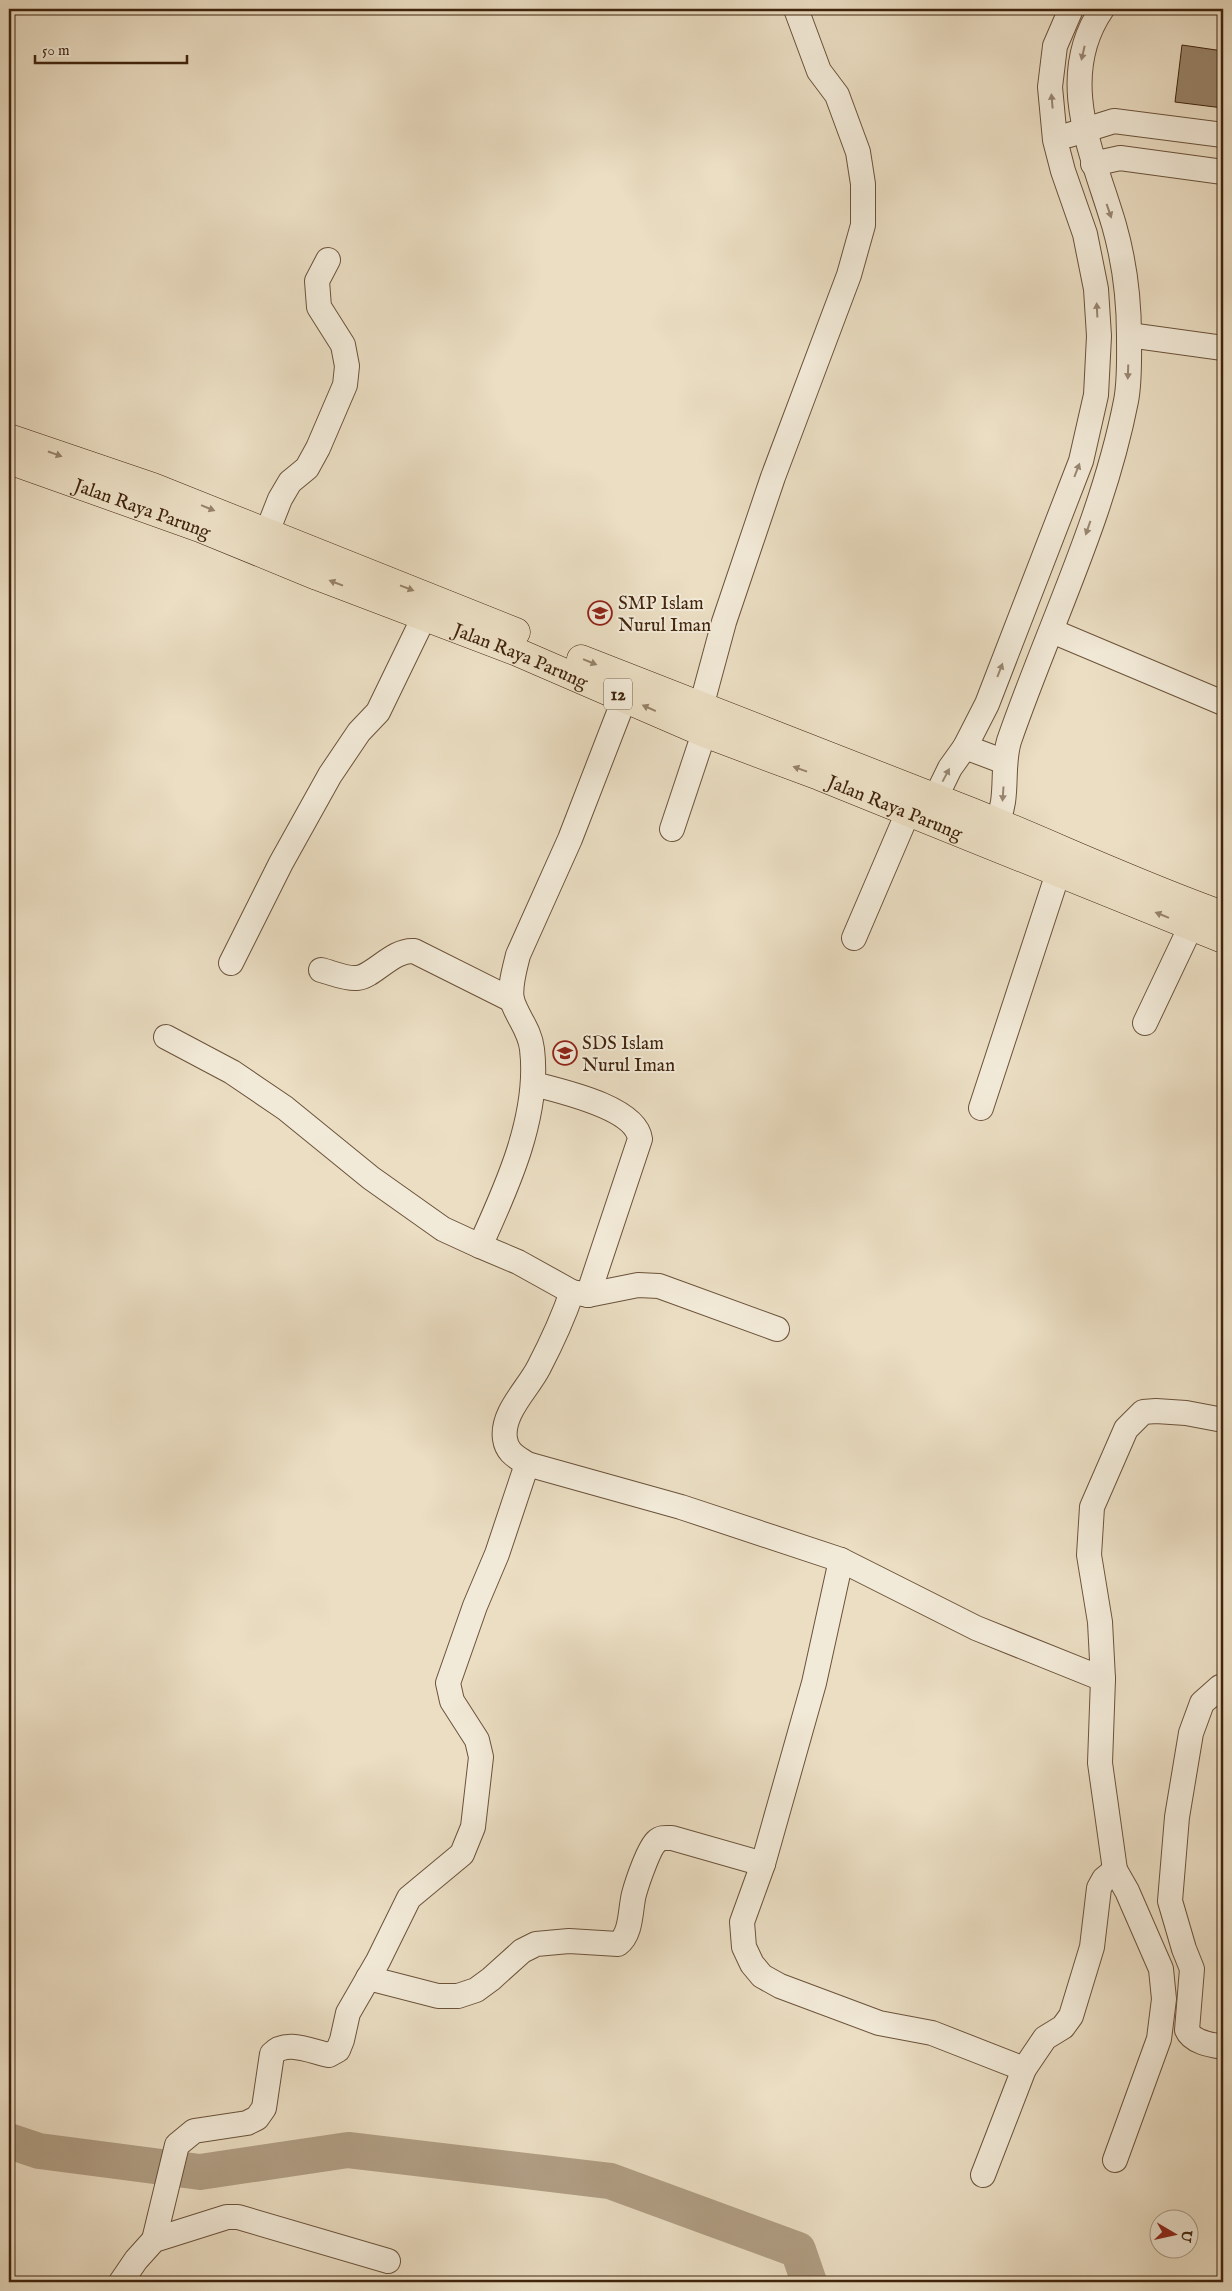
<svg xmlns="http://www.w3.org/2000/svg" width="1232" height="2291" font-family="'IM FELL English',serif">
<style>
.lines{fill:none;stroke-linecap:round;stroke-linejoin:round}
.river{stroke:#b19f85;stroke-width:36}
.building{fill:#99856b;stroke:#40240c}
.minor-casing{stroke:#6b523a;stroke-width:26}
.highway-casing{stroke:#40240c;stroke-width:29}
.minor{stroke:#f2ead8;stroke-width:24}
.highway{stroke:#ebdec3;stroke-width:28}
.oneway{fill:#998772}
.oneway2{fill:#968168}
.labels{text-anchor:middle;stroke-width:4;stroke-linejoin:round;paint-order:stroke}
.shield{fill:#f2ead8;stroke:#755f49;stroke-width:1}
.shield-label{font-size:18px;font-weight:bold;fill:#40240c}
.street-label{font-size:19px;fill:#40240c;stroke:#f2ead8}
.poi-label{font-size:19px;fill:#40240c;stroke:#f2ead8;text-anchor:start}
</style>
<rect width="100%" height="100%" fill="#ebdec3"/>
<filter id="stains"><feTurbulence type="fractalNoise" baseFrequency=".004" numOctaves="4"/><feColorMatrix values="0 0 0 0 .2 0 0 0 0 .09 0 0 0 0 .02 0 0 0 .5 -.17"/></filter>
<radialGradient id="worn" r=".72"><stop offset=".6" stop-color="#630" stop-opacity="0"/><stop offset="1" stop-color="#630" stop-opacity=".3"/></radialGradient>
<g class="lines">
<path class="river" d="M 9,2141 L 39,2151 L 200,2172 L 348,2150 L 610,2181 L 798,2250 L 809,2282"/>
</g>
<path class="building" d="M 1182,45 L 1223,51 L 1223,108 L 1175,102 Z"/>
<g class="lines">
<g class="minor-casing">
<g id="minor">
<path d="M 1069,135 L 1114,121 L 1223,135"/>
<path d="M 1093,164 L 1120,158 L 1223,172"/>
<path d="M 1129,335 L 1223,348"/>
<path d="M 267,532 L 280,499 L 290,482 L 307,468 L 318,448 L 345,385 L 347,366 L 343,345 L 319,307 L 317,281 L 328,260"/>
<path d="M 1052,631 L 1223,703"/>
<path d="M 625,697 L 570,839 L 518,955 C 515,968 509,987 512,1000 C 517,1017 530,1030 532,1049 C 540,1115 507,1187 480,1246 L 518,1262 L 572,1292 L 588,1295 L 638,1285 L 659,1286 L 777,1329"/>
<path d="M 701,707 L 724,622 L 773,477 L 849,275 L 863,225 L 863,184 L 858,152 L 837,95 L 819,71 L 796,9"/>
<path d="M 965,747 L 1005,762"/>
<path d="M 928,813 L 950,768 L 965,747 L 987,704 L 1081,461 L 1096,395 L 1099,336 L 1096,289 L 1085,234 L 1063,171 L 1055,140 L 1050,87 L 1055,46 L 1071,9"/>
<path d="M 672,829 L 704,733"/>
<path d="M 991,838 C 996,827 1001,815 1003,802 C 1006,782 1003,761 1009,741 C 1048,628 1103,519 1126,401 C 1130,381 1129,357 1129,336 C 1129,300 1124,260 1114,225 C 1093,154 1055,78 1102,9"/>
<path d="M 854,938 L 908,812"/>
<path d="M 231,963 L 281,863 L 330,775 L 359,732 L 378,712 L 424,617"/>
<path d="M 321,970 C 333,973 345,979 357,978 C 373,977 393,949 414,951 L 512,1000"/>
<path d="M 1145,1023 L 1191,926"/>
<path d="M 166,1037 L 232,1072 L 285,1108 L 371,1178 L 443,1229 L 480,1246"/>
<path d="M 534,1084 C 560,1091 636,1107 640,1139 L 588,1295"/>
<path d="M 981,1108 L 1058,873"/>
<path d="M 572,1292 C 563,1318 552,1342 539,1367 C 528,1389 501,1413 505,1439 C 507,1453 517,1457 527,1464 L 681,1507 L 841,1560 L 814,1683 L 763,1864 L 742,1922 L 744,1947 L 752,1964 L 762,1976 L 780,1986 L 879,2023 L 932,2033 L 1024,2069"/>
<path d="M 841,1560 L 976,1628 L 1103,1679"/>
<path d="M 1223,1687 L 1220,1687 L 1202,1703 L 1191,1733 L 1177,1817 L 1170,1901 L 1184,1949 L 1192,1969 L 1187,2030 C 1192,2042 1211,2045 1223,2047"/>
<path d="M 368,1978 L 438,1996 L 458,1996 L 476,1990 L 491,1979 L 522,1951 L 536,1944 L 569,1941 L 618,1944 C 632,1934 630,1909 634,1894 C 637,1883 649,1847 657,1841 C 661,1837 666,1838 672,1838 L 763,1864"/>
<path d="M 1115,2160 L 1159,2039 L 1164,1999 L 1161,1969 L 1127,1891 L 1115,1870 L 1100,1763 L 1103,1679 L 1100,1622 L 1089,1555 L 1092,1507 L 1126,1429 L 1143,1412 L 1156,1411 L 1186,1413 L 1223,1420"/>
<path d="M 983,2175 L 1024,2069 L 1045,2038 L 1063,2027 L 1071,2016 L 1092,1947 L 1099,1888 L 1104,1879 L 1115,1870"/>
<path d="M 154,2240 L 177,2145 L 194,2131 L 247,2123 L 257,2118 L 264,2108 L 272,2054 C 286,2039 310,2051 329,2055 L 338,2050 L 342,2040 L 348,2013 L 378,1961 L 409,1898 L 462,1854 L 473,1827 L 481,1757 L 477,1740 L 452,1701 L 448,1683 L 475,1606 L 497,1554 L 527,1464"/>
<path d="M 121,2282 L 136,2260 L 154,2240 L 227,2217 L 238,2217 L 388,2261"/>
</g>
</g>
<g class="highway-casing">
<g id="highway">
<path d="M 9,438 L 153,487 L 516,632"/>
<path id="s1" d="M 9,460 L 200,528 L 317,576 L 517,652 L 704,733 L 819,776 L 1223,939"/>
<path d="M 581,659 C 711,711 842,760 972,812 C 1056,846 1138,885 1223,915"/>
</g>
</g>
<use href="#minor" class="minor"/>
<use href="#highway" class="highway"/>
</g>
<defs><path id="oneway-solid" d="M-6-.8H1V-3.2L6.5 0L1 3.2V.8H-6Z" transform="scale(1.25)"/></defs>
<g class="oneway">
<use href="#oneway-solid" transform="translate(1083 53) rotate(103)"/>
<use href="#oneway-solid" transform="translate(1052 101) rotate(-95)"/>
<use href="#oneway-solid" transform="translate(1109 211) rotate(71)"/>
<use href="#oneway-solid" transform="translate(1097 310) rotate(-93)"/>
<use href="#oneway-solid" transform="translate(1128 372) rotate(92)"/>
<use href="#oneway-solid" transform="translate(1077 470) rotate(-69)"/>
<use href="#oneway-solid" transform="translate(1088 528) rotate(109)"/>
<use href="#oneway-solid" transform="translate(1000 670) rotate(-69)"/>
<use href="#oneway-solid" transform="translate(946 775) rotate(-62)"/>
<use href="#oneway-solid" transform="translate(1003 794) rotate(94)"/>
</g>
<g class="oneway2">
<use href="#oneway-solid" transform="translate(55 454) rotate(19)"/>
<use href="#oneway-solid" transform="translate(208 508) rotate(22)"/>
<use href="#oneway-solid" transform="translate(336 583) rotate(-159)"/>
<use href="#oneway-solid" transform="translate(407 588) rotate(21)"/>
<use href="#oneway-solid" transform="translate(590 662) rotate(22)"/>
<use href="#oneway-solid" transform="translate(649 708) rotate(-156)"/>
<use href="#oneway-solid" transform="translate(800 769) rotate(-160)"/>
<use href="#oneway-solid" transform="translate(1162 915) rotate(-158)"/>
</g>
<defs>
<g id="school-ring" transform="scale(1.25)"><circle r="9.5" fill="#f2ead8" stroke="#8f2418" stroke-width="1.5"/><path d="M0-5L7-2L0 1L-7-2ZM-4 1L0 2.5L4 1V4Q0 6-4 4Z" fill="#8f2418"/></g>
</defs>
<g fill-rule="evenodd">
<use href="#school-ring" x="600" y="613"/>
<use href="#school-ring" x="565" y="1053"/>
</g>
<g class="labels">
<rect class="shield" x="604" y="678.5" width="28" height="31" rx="4"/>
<g class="shield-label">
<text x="618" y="700">12</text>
</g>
<g class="street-label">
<text dy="7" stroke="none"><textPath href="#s1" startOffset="142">Jalan Raya Parung</textPath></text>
<text dy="7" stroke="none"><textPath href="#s1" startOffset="548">Jalan Raya Parung</textPath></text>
<text dy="7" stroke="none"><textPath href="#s1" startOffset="952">Jalan Raya Parung</textPath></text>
</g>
<g class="poi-label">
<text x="618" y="609">SMP Islam<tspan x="618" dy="22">Nurul Iman</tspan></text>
<text x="582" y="1049">SDS Islam<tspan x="582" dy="22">Nurul Iman</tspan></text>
</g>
</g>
<rect width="1232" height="2291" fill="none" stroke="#ebdec3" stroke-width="30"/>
<rect x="10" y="10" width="1212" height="2271" fill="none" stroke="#40240c" stroke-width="2.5"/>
<rect x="15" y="15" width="1202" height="2261" fill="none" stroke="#40240c"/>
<g transform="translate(1174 2234) rotate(99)"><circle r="24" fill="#f2ead8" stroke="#ab9b86"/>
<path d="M0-4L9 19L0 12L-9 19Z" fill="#8f2418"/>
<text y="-8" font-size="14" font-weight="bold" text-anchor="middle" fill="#40240c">U</text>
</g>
<path d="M35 55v8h152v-8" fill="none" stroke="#40240c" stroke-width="2.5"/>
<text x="42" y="55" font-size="15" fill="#40240c" stroke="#f2ead8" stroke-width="4" paint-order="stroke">50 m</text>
<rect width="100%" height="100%" filter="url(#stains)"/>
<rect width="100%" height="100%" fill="url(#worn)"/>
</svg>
